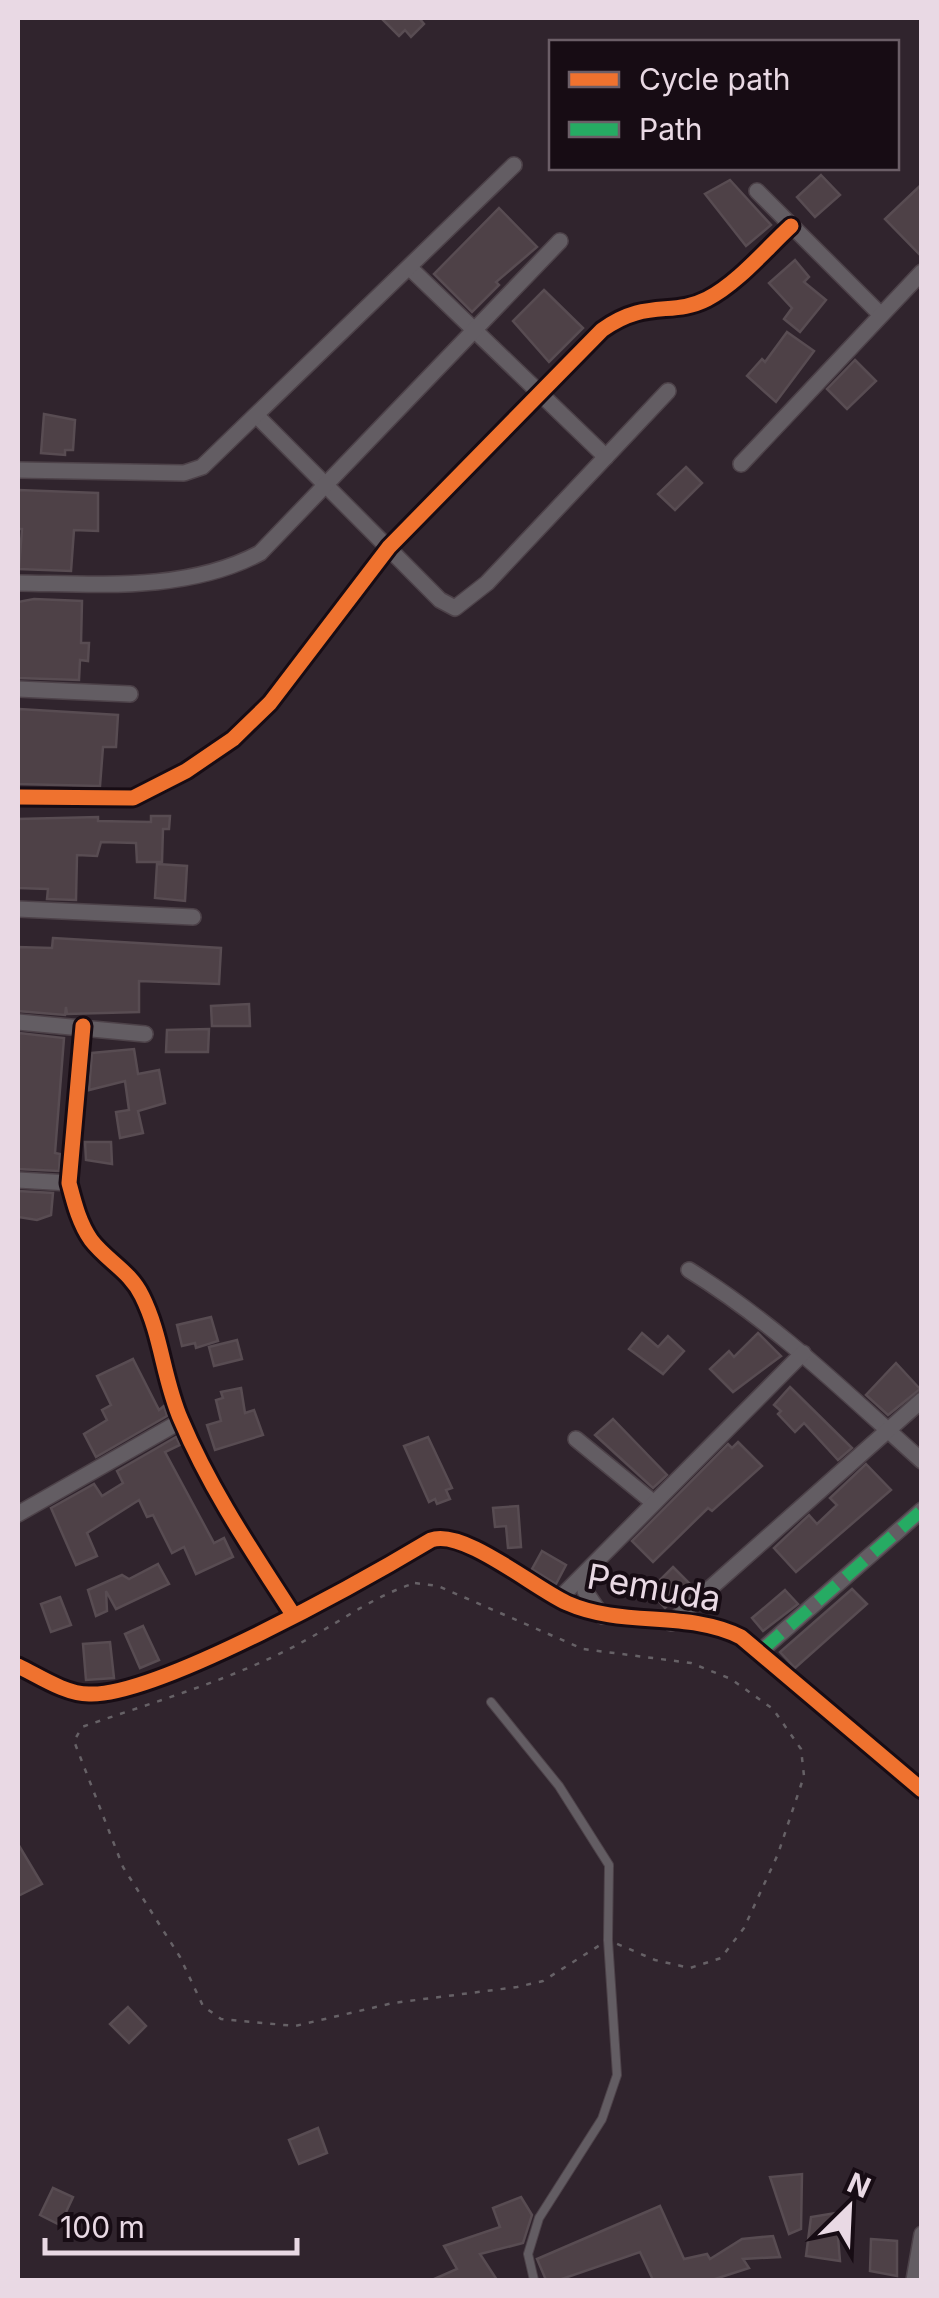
<svg xmlns="http://www.w3.org/2000/svg" width="939" height="2298" font-family="Inter,sans-serif">
<style>
.building{fill:#4e4147;stroke:#584c52;stroke-width:2.5}
.lines{fill:none;stroke-linecap:round;stroke-linejoin:round}
.service-casing{stroke:#4d4249;stroke-width:10}
.minor-casing{stroke:#4d4249;stroke-width:18}
.path{stroke:#666166;stroke-width:2.5;stroke-dasharray:5 8;stroke-linecap:butt}
.service{stroke:#635d63;stroke-width:8}
.minor{stroke:#635d63;stroke-width:15}
.quiet{stroke:#26ab63;stroke-width:12;stroke-dasharray:25 12;stroke-linecap:butt}
.cycleway-casing{stroke:#170c14;stroke-width:21}
.cycleway{stroke:#ef722f;stroke-width:15}
.labels{text-anchor:middle;stroke-width:8;stroke-linejoin:round;paint-order:stroke}
.street-label{font-size:35px;fill:#e9d9e4;stroke:#170c14}
</style>
<rect width="100%" height="100%" fill="#30242d"/>
<g class="building">
<path d="M 381,18 L 419,18 L 424,24 L 411,37 L 405,30 L 399,36 Z"/>
<path d="M 821,175 L 840,195 L 815,217 L 797,197 Z"/>
<path d="M 730,180 L 771,225 L 746,246 L 705,194 Z"/>
<path d="M 922,184 L 922,257 L 885,219 Z"/>
<path d="M 499,208 L 537,247 L 496,282 L 499,285 L 472,312 L 434,274 Z"/>
<path d="M 795,260 L 809,277 L 804,282 L 826,300 L 800,332 L 784,319 L 792,308 L 769,283 Z"/>
<path d="M 544,290 L 583,328 L 549,362 L 513,321 Z"/>
<path d="M 787,332 L 814,351 L 776,402 L 747,376 L 762,359 L 765,362 Z"/>
<path d="M 855,360 L 876,381 L 847,409 L 827,389 Z"/>
<path d="M 44,414 L 75,420 L 73,450 L 65,450 L 65,455 L 41,453 Z"/>
<path d="M 686,467 L 702,483 L 675,510 L 658,494 Z"/>
<path d="M 18,490 L 98,493 L 98,531 L 74,530 L 71,571 L 19,569 L 22,529 L 18,529 Z"/>
<path d="M 34,599 L 82,601 L 81,643 L 89,643 L 88,661 L 80,660 L 79,680 L 18,678 L 18,602 Z"/>
<path d="M 19,709 L 118,715 L 116,747 L 103,747 L 100,786 L 18,784 Z"/>
<path d="M 151,816 L 170,816 L 169,829 L 163,829 L 162,862 L 137,862 L 136,843 L 101,842 L 97,856 L 77,855 L 76,900 L 47,899 L 48,889 L 18,888 L 18,819 L 98,817 L 98,821 L 151,822 Z"/>
<path d="M 157,864 L 187,866 L 185,901 L 155,898 Z"/>
<path d="M 53,938 L 221,948 L 219,984 L 139,981 L 139,1012 L 67,1014 L 66,1007 L 65,1015 L 18,1011 L 18,947 L 52,948 Z"/>
<path d="M 249,1004 L 250,1026 L 212,1026 L 211,1006 Z"/>
<path d="M 209,1029 L 208,1052 L 166,1052 L 167,1030 Z"/>
<path d="M 19,1033 L 64,1038 L 55,1153 L 60,1154 L 59,1171 L 18,1169 Z"/>
<path d="M 134,1049 L 138,1074 L 159,1070 L 165,1103 L 138,1111 L 143,1133 L 120,1138 L 116,1112 L 129,1110 L 125,1081 L 89,1090 L 92,1053 Z"/>
<path d="M 85,1142 L 111,1142 L 112,1164 L 86,1160 Z"/>
<path d="M 18,1191 L 53,1193 L 51,1215 L 37,1220 L 18,1217 Z"/>
<path d="M 211,1317 L 218,1341 L 196,1348 L 195,1343 L 182,1346 L 177,1325 Z"/>
<path d="M 642,1333 L 658,1347 L 668,1336 L 684,1351 L 663,1374 L 629,1349 Z"/>
<path d="M 758,1333 L 781,1356 L 733,1392 L 710,1369 L 729,1351 L 734,1357 Z"/>
<path d="M 237,1340 L 242,1359 L 214,1366 L 209,1347 Z"/>
<path d="M 133,1359 L 159,1410 L 164,1406 L 167,1416 L 96,1457 L 84,1434 L 107,1420 L 102,1410 L 111,1405 L 97,1376 Z"/>
<path d="M 896,1363 L 920,1389 L 888,1415 L 866,1395 Z"/>
<path d="M 790,1387 L 852,1448 L 838,1460 L 804,1423 L 795,1432 L 778,1414 L 781,1411 L 774,1405 Z"/>
<path d="M 241,1388 L 245,1413 L 254,1410 L 263,1435 L 215,1450 L 207,1425 L 221,1421 L 216,1400 L 223,1398 L 221,1392 Z"/>
<path d="M 613,1419 L 667,1475 L 653,1488 L 595,1435 Z"/>
<path d="M 176,1437 L 180,1445 L 165,1452 L 214,1543 L 224,1538 L 233,1557 L 196,1574 L 184,1547 L 172,1553 L 153,1515 L 147,1517 L 139,1500 L 87,1533 L 97,1556 L 76,1565 L 51,1508 L 94,1484 L 102,1496 L 123,1483 L 117,1471 Z"/>
<path d="M 428,1437 L 452,1488 L 446,1490 L 450,1499 L 437,1504 L 435,1499 L 429,1502 L 404,1446 Z"/>
<path d="M 738,1442 L 762,1466 L 712,1511 L 708,1508 L 653,1562 L 632,1541 L 728,1444 L 732,1448 Z"/>
<path d="M 866,1464 L 891,1490 L 796,1572 L 774,1548 L 809,1515 L 817,1524 L 837,1505 L 830,1498 Z"/>
<path d="M 518,1506 L 521,1547 L 508,1548 L 506,1526 L 495,1527 L 493,1508 Z"/>
<path d="M 542,1551 L 566,1565 L 556,1584 L 532,1569 Z"/>
<path d="M 158,1564 L 169,1584 L 116,1609 L 106,1591 L 107,1611 L 96,1616 L 88,1590 L 122,1575 L 129,1579 Z"/>
<path d="M 673,1567 L 690,1584 L 665,1608 L 649,1591 Z"/>
<path d="M 852,1589 L 867,1604 L 795,1668 L 780,1652 Z"/>
<path d="M 785,1590 L 798,1604 L 763,1631 L 752,1618 Z"/>
<path d="M 60,1597 L 71,1625 L 51,1632 L 41,1604 Z"/>
<path d="M 143,1626 L 159,1660 L 140,1668 L 125,1634 Z"/>
<path d="M 110,1642 L 114,1678 L 86,1680 L 83,1644 Z"/>
<path d="M 18,1844 L 42,1884 L 18,1896 Z"/>
<path d="M 128,2007 L 146,2026 L 129,2043 L 110,2024 Z"/>
<path d="M 318,2128 L 327,2153 L 299,2164 L 289,2140 Z"/>
<path d="M 802,2174 L 801,2229 L 789,2234 L 770,2177 Z"/>
<path d="M 53,2188 L 73,2197 L 60,2225 L 40,2215 Z"/>
<path d="M 521,2197 L 532,2215 L 523,2243 L 480,2254 L 497,2280 L 432,2280 L 457,2269 L 444,2246 L 500,2227 L 493,2208 Z"/>
<path d="M 660,2206 L 684,2259 L 707,2254 L 710,2259 L 742,2239 L 773,2236 L 780,2257 L 743,2259 L 749,2268 L 712,2280 L 653,2280 L 640,2252 L 559,2280 L 546,2280 L 537,2259 Z"/>
<path d="M 836,2213 L 840,2261 L 806,2256 L 811,2217 Z"/>
<path d="M 871,2239 L 897,2241 L 897,2276 L 870,2271 Z"/>
</g>
<g class="lines">
<g class="service-casing">
<path id="service" d="M 491,1702 L 559,1786 L 609,1865 L 608,1940 L 617,2075 L 602,2119 L 539,2218 L 528,2254 L 534,2280"/>
</g>
<g class="minor-casing">
<g id="minor">
<path d="M 757,191 L 881,315"/>
<path d="M 410,268 L 606,457"/>
<path d="M 257,416 L 440,600 L 455,608 L 487,583 L 668,391"/>
<path d="M 741,464 L 922,272"/>
<path d="M 18,470 L 184,473 L 202,467 L 514,165"/>
<path d="M 18,583 C 98,584 187,592 260,553 L 560,241"/>
<path d="M 18,689 L 130,694"/>
<path d="M 18,797 L 133,798 L 186,771 L 233,739 L 270,703 L 389,547 L 602,330 C 646,298 672,317 707,299 C 738,283 766,249 791,226"/>
<path d="M 18,909 L 193,917"/>
<path d="M 18,1022 L 145,1034"/>
<path d="M 83,1026 L 69,1183 C 74,1202 79,1223 91,1240 C 107,1261 130,1271 142,1296 C 162,1336 163,1379 181,1420 C 210,1489 252,1551 292,1613"/>
<path d="M 18,1180 L 69,1183"/>
<path d="M 689,1270 C 776,1324 846,1393 922,1461"/>
<path d="M 576,1439 L 654,1503"/>
<path d="M 18,1514 L 181,1421"/>
<path d="M 588,1572 L 585,1591 L 602,1616"/>
<path d="M 559,1599 L 803,1353"/>
<path d="M 671,1623 L 922,1400"/>
<path d="M 762,1650 L 922,1510"/>
<path d="M 18,1666 C 39,1676 65,1694 89,1694 C 157,1697 366,1579 431,1540 C 463,1528 534,1588 567,1603 C 623,1628 688,1610 741,1637 L 922,1790"/>
<path d="M 914,2280 L 922,2234"/>
</g>
</g>
<path class="path" d="M 415,1583 L 438,1586 L 583,1649 L 691,1663 L 731,1679 L 773,1709 L 801,1749 L 804,1776 L 778,1854 L 744,1928 L 721,1958 L 690,1968 L 655,1960 L 608,1940 L 543,1981 L 517,1987 L 393,2003 L 295,2026 L 221,2019 L 203,2006 L 180,1957 L 123,1867 L 74,1741 L 82,1727 C 156,1701 238,1678 306,1640 C 343,1620 374,1596 415,1583 Z"/>
<use href="#service" class="service"/>
<use href="#minor" class="minor"/>
<path class="quiet" d="M 762,1650 L 922,1510"/>
<g class="cycleway-casing">
<g id="cycleway">
<path d="M 18,797 L 133,798 L 186,771 L 233,739 L 270,703 L 389,547 L 602,330 C 646,298 672,317 707,299 C 738,283 766,249 791,226"/>
<path d="M 83,1026 L 69,1183 C 74,1202 79,1223 91,1240 C 107,1261 130,1271 142,1296 C 162,1336 163,1379 181,1420 C 210,1489 252,1551 292,1613"/>
<path d="M 18,1666 C 39,1676 65,1694 89,1694 C 157,1697 366,1579 431,1540 C 463,1528 534,1588 567,1603 C 623,1628 688,1610 741,1637 L 922,1790"/>
</g>
</g>
<use href="#cycleway" class="cycleway"/>
</g>
<g class="labels">
<g class="street-label">
<text transform="translate(654 1588) rotate(10)" y="12">Pemuda</text>
</g>
</g>
<rect width="939" height="2298" fill="none" stroke="#e9d9e4" stroke-width="40"/>
<rect x="549" y="40" width="350" height="130" fill="#170c14" stroke="#6b5e67" stroke-width="2.5"/>
<rect x="569" y="72" width="50" height="15" fill="#ef722f" stroke="#6b5e67" stroke-width="2.5"/>
<text x="639" y="90" font-size="30" fill="#e9d9e4">Cycle path</text>
<rect x="569" y="122" width="50" height="15" fill="#26ab63" stroke="#6b5e67" stroke-width="2.5"/>
<text x="639" y="140" font-size="30" fill="#e9d9e4">Path</text>
<g transform="translate(849 2208) rotate(24)" stroke="#170c14" stroke-width="8" paint-order="stroke">
<path d="M0-8L18 38L0 25L-18 38Z" fill="#e9d9e4"/>
<text y="-15" font-size="28" font-weight="bold" text-anchor="middle" fill="#e9d9e4">N</text>
</g>
<path d="M45 2238v15h252v-15" fill="none" stroke="#e9d9e4" stroke-width="5"/>
<text x="60" y="2238" font-size="30" fill="#e9d9e4" stroke="#170c14" stroke-width="8" paint-order="stroke">100 m</text>
</svg>
